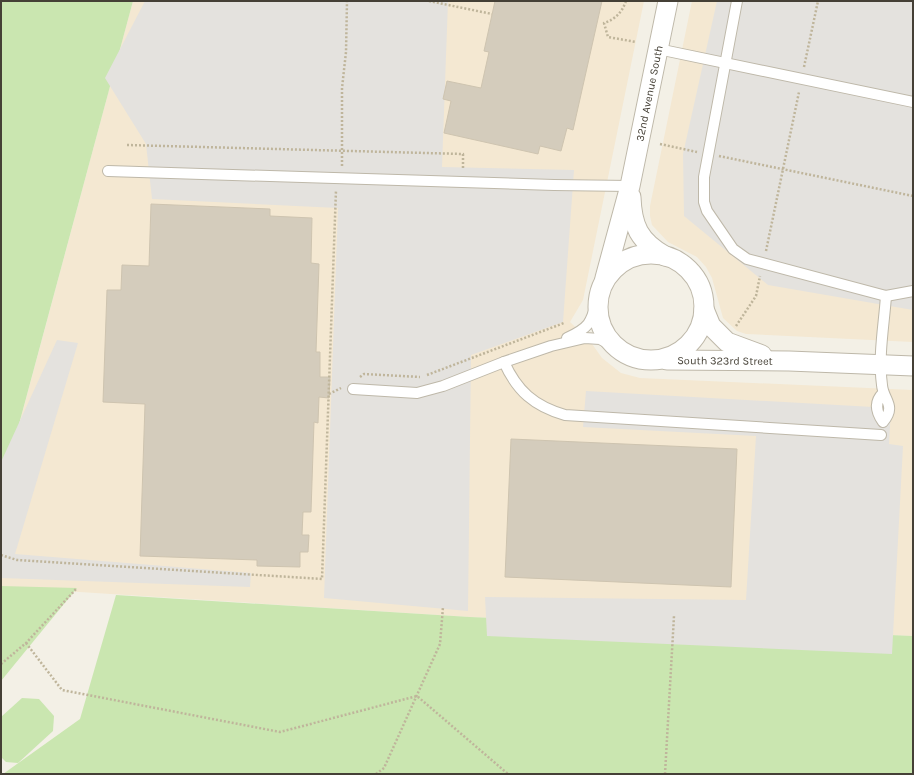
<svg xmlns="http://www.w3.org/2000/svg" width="914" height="775" font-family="Karla,sans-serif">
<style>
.commercial{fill:#f4e8d2}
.green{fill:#cae6b0}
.parking{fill:#e4e2de}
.building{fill:#d4ccbc;stroke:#cec4b0}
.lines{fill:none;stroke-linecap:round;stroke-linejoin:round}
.lane-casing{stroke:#beb8a9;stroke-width:12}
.street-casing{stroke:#beb8a9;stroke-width:21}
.path{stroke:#bfb59b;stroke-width:2.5;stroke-dasharray:2 2;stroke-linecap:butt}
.lane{stroke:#fff;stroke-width:10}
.street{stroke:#fff;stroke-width:19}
.labels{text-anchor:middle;stroke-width:3;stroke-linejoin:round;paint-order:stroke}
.street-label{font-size:11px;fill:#454036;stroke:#fff}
</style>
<rect width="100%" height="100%" fill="#f3f0e6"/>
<g class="commercial">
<path d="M 133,1 L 644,1 L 583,300 L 570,322 L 590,341 L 602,358 L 621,373 L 640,378 L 913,390 L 913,636 L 470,617 L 1,587 L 1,492 Z"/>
<path d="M 692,1 L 913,1 L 913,342 L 746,334 L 737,331 L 723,318 L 712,278 L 706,267 L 697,257 L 668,242 L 652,225 L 650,216 L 650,206 Z"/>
</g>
<g class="green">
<path d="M 1,1 L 133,1 L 4,480 L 1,480 Z"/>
<path d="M 1,586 L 77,588 L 1,681 Z"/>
<path d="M 116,595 L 470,617 L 913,636 L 913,774 L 3,774 L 80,719 Z"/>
<path d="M 22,698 L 39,699 L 54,716 L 53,731 L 18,763 L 6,762 L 1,757 L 1,717 Z"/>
</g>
<g class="parking">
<path d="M 145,1 L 448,1 L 442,167 L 574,170 L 563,322 L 471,355 L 468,611 L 324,598 L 338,208 L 152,199 L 146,144 L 105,78 Z"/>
<path d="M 717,1 L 913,1 L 913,310 L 768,285 L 684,216 L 683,154 Z"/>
<path d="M 57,340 L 78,343 L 15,554 L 251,573 L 250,587 L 1,578 L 1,462 Z"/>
<path d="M 586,391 L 891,408 L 889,444 L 903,446 L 892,654 L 487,636 L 485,597 L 746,600 L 756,436 L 583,427 Z"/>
</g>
<g class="building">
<path d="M 495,1 L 602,1 L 573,130 L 567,128 L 561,151 L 540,146 L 538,154 L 444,133 L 451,101 L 443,99 L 447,81 L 481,88 L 489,52 L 484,51 Z"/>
<path d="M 151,204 L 270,209 L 270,216 L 312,218 L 311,263 L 319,264 L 316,352 L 320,352 L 320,377 L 330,377 L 329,398 L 319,397 L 318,423 L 314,422 L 311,512 L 303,512 L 302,535 L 309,535 L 308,552 L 300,552 L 300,567 L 257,566 L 257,560 L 140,556 L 145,404 L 103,402 L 107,290 L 121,290 L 122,265 L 149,266 Z"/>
<path d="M 511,439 L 737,449 L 731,587 L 505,577 Z"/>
</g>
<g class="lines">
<g class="lane-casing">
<g id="lane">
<path d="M 737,1 L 704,177 L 704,202 L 707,211 L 733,249 L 747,259 L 886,296 L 913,291"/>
<path d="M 658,49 L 913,102"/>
<path d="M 108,171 L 554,185 L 630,186"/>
<path d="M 567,338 C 591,327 591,322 598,298"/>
<path d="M 504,362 C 517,391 534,406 565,415 L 881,435"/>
<path d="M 353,389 L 417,393 L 443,386 L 504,362 L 551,346 L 585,338 L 600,339 L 613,346"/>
<path d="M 883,393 C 874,402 876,412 883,422 C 897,405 883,400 882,385 C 878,356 884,325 886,296"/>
</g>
</g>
<g class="street-casing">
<g id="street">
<path d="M 631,197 C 632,226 639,241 665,256"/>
<circle cx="651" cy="307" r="53"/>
<path id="s1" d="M 605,278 L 630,186 L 668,1"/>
<path d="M 704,309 L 711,326 L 727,342 L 762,355"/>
<path id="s2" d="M 667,360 L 789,361 L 913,366"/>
</g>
</g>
<g class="path">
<path d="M 429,1 L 492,14"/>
<path d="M 626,1 C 622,12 616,19 604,23 L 608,37 L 636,42"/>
<path d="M 804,67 L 818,1"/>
<path d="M 660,144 L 697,152"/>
<path d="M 127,145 L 463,154 L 463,170"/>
<path d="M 719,156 L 913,196"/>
<path d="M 342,166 L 342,88 L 346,52 L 347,1"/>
<path d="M 766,251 L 799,92"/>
<path d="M 736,326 L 756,296 L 760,276"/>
<path d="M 427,375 L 564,323"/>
<path d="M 360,377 L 364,374 L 420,377"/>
<path d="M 329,394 L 341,388"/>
<path d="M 1,555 L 17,560 L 322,579 L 336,190"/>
<path d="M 26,643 L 62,690 L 280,732 L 417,696 L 508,774"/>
<path d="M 1,664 L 26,643 L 77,588"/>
<path d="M 376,774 L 384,768 L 440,644 L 443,607"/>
<path d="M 665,774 L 674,616"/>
</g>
<use href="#lane" class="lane"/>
<use href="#street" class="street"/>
</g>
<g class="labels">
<g class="street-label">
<text dy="4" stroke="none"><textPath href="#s1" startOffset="190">32nd Avenue South</textPath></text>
<text dy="4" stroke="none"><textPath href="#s2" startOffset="58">South 323rd Street</textPath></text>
</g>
</g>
<rect width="914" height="775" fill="none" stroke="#454036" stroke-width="4"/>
</svg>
